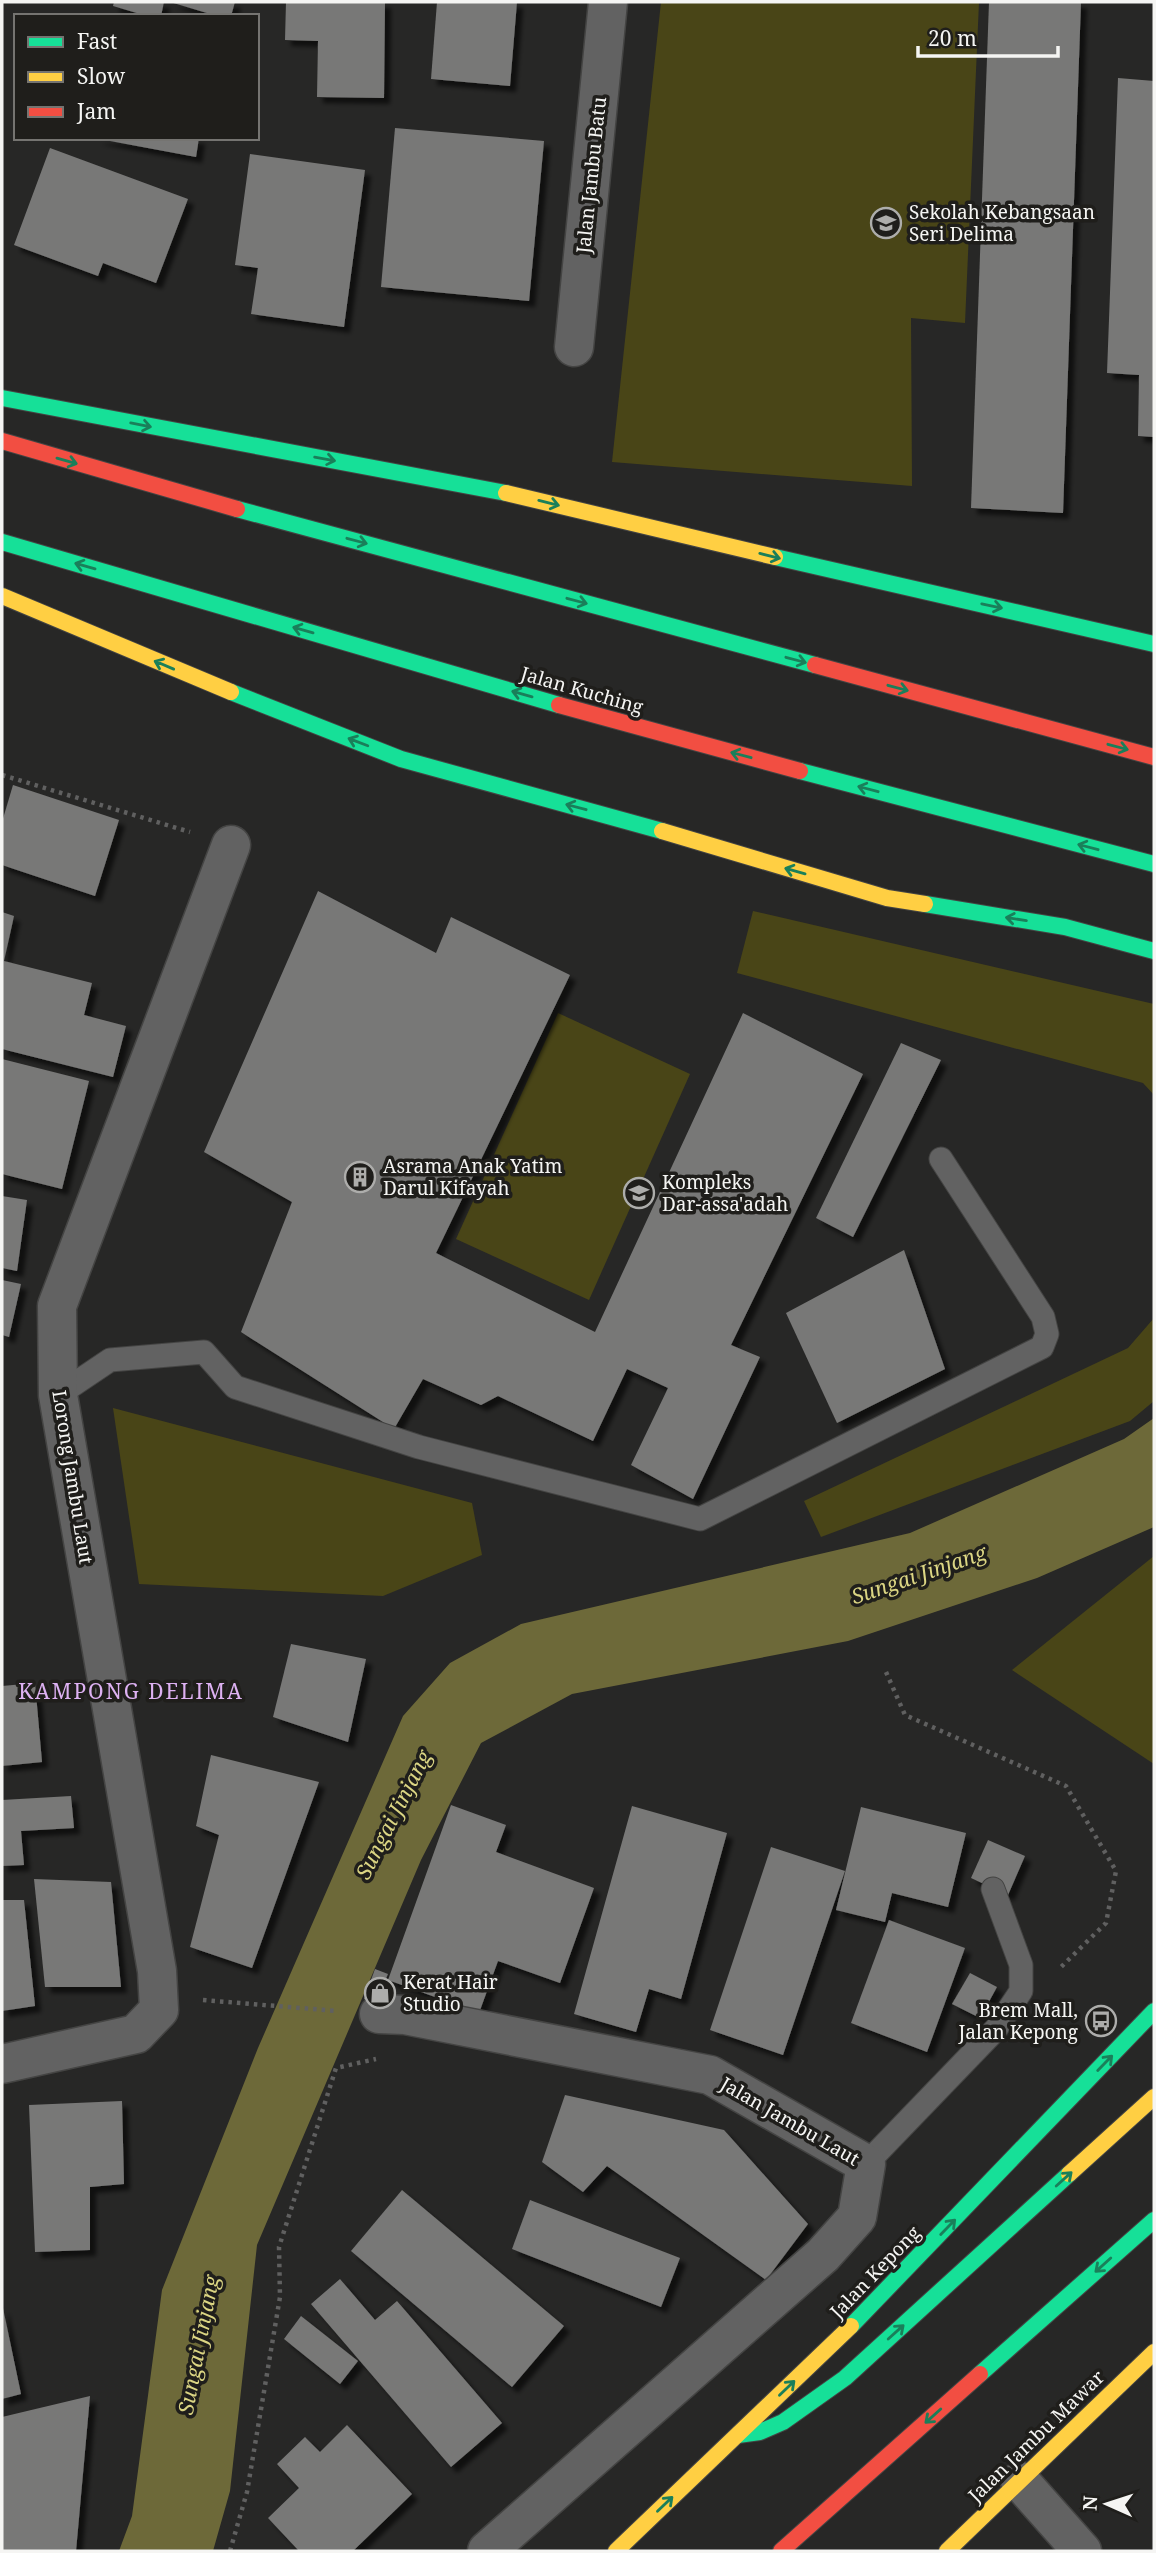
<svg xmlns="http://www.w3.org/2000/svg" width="1156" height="2553" font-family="'Noto Serif',serif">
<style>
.green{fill:#494517}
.water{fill:#6d6939}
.building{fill:#787877;filter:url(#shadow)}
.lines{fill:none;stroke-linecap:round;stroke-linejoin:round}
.lane-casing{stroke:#444443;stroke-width:25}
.street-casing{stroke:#444443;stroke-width:41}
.fast-casing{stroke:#444443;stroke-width:18}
.slow-casing{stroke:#444443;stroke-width:18}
.jam-casing{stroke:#444443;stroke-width:18}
.path{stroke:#606060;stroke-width:4.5;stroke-dasharray:3.5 5;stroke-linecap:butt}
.lane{stroke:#626262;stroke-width:23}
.street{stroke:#626262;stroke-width:38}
.fast{stroke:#16e098;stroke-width:16}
.slow{stroke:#ffcf43;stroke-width:16}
.jam{stroke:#f24e42;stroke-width:16}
.oneway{stroke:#1a7f5a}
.labels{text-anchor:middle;stroke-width:7;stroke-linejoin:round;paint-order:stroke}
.street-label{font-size:19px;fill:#f5f5f3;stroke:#1f1e1b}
.poi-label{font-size:19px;fill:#f5f5f3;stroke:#1f1e1b;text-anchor:start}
.water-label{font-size:21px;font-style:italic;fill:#dbd583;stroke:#1f1e1b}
.neighbourhood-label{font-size:21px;letter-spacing:2px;fill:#ddb1f2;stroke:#1f1e1b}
</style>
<defs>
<filter id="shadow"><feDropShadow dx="6" dy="6" stdDeviation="2" flood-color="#0009"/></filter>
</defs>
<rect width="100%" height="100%" fill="#272726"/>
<g class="green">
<path d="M 661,2 L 979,2 L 965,323 L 911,318 L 912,486 L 612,462 Z"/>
<path d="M 753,911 L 1154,1004 L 1154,1095 L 1143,1083 L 737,973 Z"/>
<path d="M 558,1013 L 690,1074 L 589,1300 L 456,1239 Z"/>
<path d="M 1154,1318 L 1154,1401 L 1130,1421 L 821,1537 L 804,1501 L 1128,1348 Z"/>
<path d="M 113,1408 L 472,1503 L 482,1555 L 383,1596 L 139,1584 Z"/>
<path d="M 1154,1556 L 1154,1764 L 1012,1670 Z"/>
</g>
<path class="water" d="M 1154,1418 L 1154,1527 L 1037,1578 L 848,1641 L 572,1694 L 481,1743 L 421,1860 L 257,2245 L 230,2491 L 213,2551 L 119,2551 L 132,2516 L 162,2290 L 258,2048 L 403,1716 L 450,1663 L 521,1624 L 910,1533 L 1124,1439 Z"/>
<g class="building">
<path d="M 114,2 L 164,2 L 161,16 L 147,16 L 113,6 Z"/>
<path d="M 170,2 L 235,2 L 231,16 L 217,16 Z"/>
<path d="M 286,2 L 385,2 L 384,98 L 317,97 L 318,41 L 285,40 Z"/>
<path d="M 437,2 L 517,2 L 510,86 L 431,79 Z"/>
<path d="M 989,2 L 1081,2 L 1063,513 L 971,508 Z"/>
<path d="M 1118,78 L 1154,81 L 1154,437 L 1138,436 L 1139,375 L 1107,373 Z"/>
<path d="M 395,128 L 544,141 L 529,301 L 381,287 Z"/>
<path d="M 94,138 L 199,138 L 196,157 Z"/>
<path d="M 50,148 L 188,199 L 156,283 L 103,263 L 98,276 L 14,245 Z"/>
<path d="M 250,154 L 365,170 L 344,327 L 251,314 L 258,268 L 235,265 Z"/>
<path d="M 13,785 L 119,820 L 95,896 L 2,865 L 2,822 Z"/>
<path d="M 318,891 L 436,953 L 451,917 L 570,975 L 436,1253 L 595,1332 L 743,1013 L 863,1074 L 731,1345 L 760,1357 L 693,1499 L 631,1465 L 668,1388 L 627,1369 L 593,1441 L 498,1396 L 481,1405 L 423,1379 L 394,1429 L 241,1332 L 292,1202 L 204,1152 Z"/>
<path d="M 2,912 L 14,916 L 4,961 L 92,983 L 84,1015 L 126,1026 L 113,1077 L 2,1049 Z"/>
<path d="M 901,1043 L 941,1060 L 853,1237 L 816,1218 Z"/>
<path d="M 2,1059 L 89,1081 L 62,1189 L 2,1174 Z"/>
<path d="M 2,1196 L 27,1200 L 17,1271 L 2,1268 Z"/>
<path d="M 904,1250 L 945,1369 L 837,1423 L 786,1313 Z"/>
<path d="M 2,1280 L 21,1284 L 9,1337 L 2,1335 Z"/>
<path d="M 291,1644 L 366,1659 L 348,1742 L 273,1717 Z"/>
<path d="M 35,1683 L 42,1762 L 2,1766 L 2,1686 Z"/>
<path d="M 211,1755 L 319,1782 L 252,1968 L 190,1947 L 219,1835 L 196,1826 Z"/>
<path d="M 71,1796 L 74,1828 L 21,1831 L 24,1865 L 2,1866 L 2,1800 Z"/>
<path d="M 451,1805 L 506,1825 L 496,1852 L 594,1888 L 560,1983 L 498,1961 L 479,2013 L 388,1980 Z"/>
<path d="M 632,1806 L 727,1833 L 681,1999 L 649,1989 L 636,2032 L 574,2014 Z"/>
<path d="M 861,1807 L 966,1833 L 948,1907 L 892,1893 L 885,1922 L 836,1910 Z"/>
<path d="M 988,1840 L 1025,1856 L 1008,1895 L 971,1878 Z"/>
<path d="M 771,1847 L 845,1871 L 783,2055 L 710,2030 Z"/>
<path d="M 34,1879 L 111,1882 L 121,1987 L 45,1987 Z"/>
<path d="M 2,1900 L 24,1900 L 35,2006 L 2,2011 Z"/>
<path d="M 889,1920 L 965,1948 L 927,2052 L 851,2023 Z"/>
<path d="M 375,1969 L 388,1974 L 375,2004 L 364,1999 Z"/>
<path d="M 970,1973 L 997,1987 L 980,2018 L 952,2004 Z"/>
<path d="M 565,2095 L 724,2130 L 808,2224 L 766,2280 L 607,2166 L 583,2192 L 542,2162 Z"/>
<path d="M 122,2101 L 124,2184 L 90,2187 L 90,2250 L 35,2252 L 29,2105 Z"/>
<path d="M 402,2190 L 564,2326 L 512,2387 L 351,2251 Z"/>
<path d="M 530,2200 L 680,2258 L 661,2307 L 512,2249 Z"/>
<path d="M 340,2279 L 375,2320 L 397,2301 L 502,2423 L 451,2467 L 311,2304 Z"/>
<path d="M 3,2308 L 21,2394 L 2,2399 L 2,2309 Z"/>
<path d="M 301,2316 L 358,2361 L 340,2384 L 284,2339 Z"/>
<path d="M 90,2396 L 76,2551 L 2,2551 L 2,2417 Z"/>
<path d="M 347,2425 L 412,2494 L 353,2551 L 299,2551 L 268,2518 L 299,2488 L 277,2464 L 305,2437 L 320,2452 Z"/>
</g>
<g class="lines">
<g class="lane-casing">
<g id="lane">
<path d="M 58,1395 L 110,1360 L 204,1352 L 235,1387 L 419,1447 L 700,1519 L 1042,1347 L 1047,1334 L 1043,1317 L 941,1159"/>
<path d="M 866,2164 L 996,2029 L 1021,1991 L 1021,1965 L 993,1889"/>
</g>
</g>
<g class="street-casing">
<g id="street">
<path d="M 574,347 L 608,2"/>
<path d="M 379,2014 L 405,2015 L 710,2075 L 866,2164 L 857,2217 L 823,2255 L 487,2551"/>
<path d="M 2,2064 L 136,2034 L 159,2010 L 157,1971 L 58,1395 L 57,1306 L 231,845"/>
<path d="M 1020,2481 L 1082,2551"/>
</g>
</g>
<g class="fast-casing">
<g id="fast">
<path d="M 2,398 L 506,493"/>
<path d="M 237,509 L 815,665"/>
<path d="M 2,542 L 559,705"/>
<path d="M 775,557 L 1154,644"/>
<path d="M 231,692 L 401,759 L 662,831"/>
<path d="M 800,771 L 1154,864"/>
<path d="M 925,904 L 1065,927 L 1154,951"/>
<path d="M 851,2326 L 1154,2011"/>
<path d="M 980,2374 L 1154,2220"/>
<path d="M 738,2435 L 760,2432 L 783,2422 L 845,2378 L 1069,2174"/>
</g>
</g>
<g class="slow-casing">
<g id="slow">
<path d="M 506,493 L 775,557"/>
<path d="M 2,596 L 231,692"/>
<path d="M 662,831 L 887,898 L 925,904"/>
<path d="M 1069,2174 L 1154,2097"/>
<path d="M 616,2551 L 851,2326"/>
<path d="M 947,2551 L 1154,2352"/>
</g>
</g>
<g class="jam-casing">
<g id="jam">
<path d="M 2,441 L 237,509"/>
<path d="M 815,665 L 1154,757"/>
<path d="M 559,705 L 800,771"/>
<path d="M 781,2551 L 980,2374"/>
</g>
</g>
<g class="path">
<path d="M 2,775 L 190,832"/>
<path d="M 886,1672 L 905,1715 L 1066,1786 L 1116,1871 L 1106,1923 L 1058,1970"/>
<path d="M 203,2000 L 337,2011"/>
<path d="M 230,2551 L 247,2492 L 280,2297 L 279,2247 L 336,2068 L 376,2059"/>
</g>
<use href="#lane" class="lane"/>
<use href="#street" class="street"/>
<use href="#fast" class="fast"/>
<use href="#slow" class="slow"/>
<use href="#jam" class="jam"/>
</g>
<defs><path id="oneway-shaft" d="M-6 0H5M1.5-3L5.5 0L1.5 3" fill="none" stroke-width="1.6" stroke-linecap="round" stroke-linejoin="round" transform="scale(1.75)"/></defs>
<g class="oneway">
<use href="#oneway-shaft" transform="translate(141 425) rotate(11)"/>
<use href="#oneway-shaft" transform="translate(325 459) rotate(10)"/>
<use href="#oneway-shaft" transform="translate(67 461) rotate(16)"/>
<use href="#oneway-shaft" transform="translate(549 503) rotate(14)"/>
<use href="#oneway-shaft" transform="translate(357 541) rotate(15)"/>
<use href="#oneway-shaft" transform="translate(770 556) rotate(14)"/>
<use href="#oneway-shaft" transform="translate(85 566) rotate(-164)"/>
<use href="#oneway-shaft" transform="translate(577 601) rotate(15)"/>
<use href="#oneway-shaft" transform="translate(992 606) rotate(12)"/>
<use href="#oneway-shaft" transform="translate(303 630) rotate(-164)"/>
<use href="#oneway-shaft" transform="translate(796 660) rotate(15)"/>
<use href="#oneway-shaft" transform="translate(164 665) rotate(-157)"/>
<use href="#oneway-shaft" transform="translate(898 688) rotate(15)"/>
<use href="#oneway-shaft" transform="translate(522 694) rotate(-164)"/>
<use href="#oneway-shaft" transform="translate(358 742) rotate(-159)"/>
<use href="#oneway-shaft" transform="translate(1118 747) rotate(15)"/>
<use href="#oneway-shaft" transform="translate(741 755) rotate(-165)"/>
<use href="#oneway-shaft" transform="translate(868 789) rotate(-165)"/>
<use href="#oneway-shaft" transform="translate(576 807) rotate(-165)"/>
<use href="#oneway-shaft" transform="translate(1088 847) rotate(-165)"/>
<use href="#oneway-shaft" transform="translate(795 871) rotate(-164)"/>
<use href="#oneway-shaft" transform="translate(1016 919) rotate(-171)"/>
<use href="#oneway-shaft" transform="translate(1105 2063) rotate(-46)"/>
<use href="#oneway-shaft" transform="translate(1064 2179) rotate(-42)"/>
<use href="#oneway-shaft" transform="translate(948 2227) rotate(-46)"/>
<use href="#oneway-shaft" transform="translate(1103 2265) rotate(138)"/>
<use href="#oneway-shaft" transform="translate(896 2332) rotate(-42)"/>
<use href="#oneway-shaft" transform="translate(787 2388) rotate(-44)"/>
<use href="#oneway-shaft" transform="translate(933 2416) rotate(138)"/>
<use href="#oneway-shaft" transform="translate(665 2504) rotate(-44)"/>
</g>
<defs>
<g id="school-ring" transform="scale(1.575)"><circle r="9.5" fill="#1f1e1b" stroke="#adadab" stroke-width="1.5"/><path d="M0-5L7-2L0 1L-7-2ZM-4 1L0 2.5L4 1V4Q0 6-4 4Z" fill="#adadab"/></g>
<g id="building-ring" transform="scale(1.575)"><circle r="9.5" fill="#1f1e1b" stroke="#adadab" stroke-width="1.5"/><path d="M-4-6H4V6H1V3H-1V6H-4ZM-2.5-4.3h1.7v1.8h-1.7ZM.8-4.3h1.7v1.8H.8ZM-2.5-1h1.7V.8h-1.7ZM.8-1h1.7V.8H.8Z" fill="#adadab"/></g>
<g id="shop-ring" transform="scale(1.575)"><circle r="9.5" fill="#1f1e1b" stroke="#adadab" stroke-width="1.5"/><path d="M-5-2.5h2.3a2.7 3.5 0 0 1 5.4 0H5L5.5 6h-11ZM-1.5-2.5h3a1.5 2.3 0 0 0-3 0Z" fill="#adadab"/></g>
<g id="bus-ring" transform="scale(1.575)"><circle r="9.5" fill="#1f1e1b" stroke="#adadab" stroke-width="1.5"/><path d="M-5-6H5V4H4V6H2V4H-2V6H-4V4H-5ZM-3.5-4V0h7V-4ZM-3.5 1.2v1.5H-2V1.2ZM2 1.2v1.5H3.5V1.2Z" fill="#adadab"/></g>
</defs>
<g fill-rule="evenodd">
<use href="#school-ring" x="886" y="223"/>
<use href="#building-ring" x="360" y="1177"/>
<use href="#school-ring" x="639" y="1193"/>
<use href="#shop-ring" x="380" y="1993"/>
<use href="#bus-ring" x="1101" y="2021"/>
</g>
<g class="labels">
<g class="street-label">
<text transform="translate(591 175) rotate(-84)" y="7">Jalan Jambu Batu</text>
<text transform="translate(582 690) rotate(16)" y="7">Jalan Kuching</text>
<text transform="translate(73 1477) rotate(81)" y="7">Lorong Jambu Laut</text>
<text transform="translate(790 2121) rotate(30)" y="7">Jalan Jambu Laut</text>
<text transform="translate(875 2272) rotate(-46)" y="7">Jalan Kepong</text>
<text transform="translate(1036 2436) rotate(-44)" y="7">Jalan Jambu Mawar</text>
</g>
<g class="poi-label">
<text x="909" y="219">Sekolah Kebangsaan<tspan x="909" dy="22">Seri Delima</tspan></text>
<text x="383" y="1173">Asrama Anak Yatim<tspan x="383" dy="22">Darul Kifayah</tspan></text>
<text x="662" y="1189">Kompleks<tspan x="662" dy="22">Dar-assa'adah</tspan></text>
<text x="403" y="1989">Kerat Hair<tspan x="403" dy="22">Studio</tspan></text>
<text x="1078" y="2017" text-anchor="end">Brem Mall,<tspan x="1078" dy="22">Jalan Kepong</tspan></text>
</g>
<g class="water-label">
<text transform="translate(919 1575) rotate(-19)" y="7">Sungai Jinjang</text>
<text transform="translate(394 1815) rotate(-63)" y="7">Sungai Jinjang</text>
<text transform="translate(199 2345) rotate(-79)" y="7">Sungai Jinjang</text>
</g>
<g class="neighbourhood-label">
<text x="131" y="1699">KAMPONG DELIMA</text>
</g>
</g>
<rect width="1156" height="2553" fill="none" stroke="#f5f5f3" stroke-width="7"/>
<rect x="14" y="14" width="245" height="126" fill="#1f1e1b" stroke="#757471" stroke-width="2"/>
<rect x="28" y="37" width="35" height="10" fill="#16e098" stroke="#757471" stroke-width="2"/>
<text x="77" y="49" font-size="21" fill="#f5f5f3">Fast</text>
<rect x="28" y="72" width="35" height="10" fill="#ffcf43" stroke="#757471" stroke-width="2"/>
<text x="77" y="84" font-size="21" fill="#f5f5f3">Slow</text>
<rect x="28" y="107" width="35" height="10" fill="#f24e42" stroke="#757471" stroke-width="2"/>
<text x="77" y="119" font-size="21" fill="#f5f5f3">Jam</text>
<g transform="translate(1107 2504) rotate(273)" stroke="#1f1e1b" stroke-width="5" paint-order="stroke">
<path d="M0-5L12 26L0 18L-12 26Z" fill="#f5f5f3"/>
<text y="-10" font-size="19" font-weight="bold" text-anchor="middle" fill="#f5f5f3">N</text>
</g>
<path d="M918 46v10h140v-10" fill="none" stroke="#f5f5f3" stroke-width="3.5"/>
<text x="928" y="46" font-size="21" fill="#f5f5f3" stroke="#1f1e1b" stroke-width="5" paint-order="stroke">20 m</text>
</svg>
